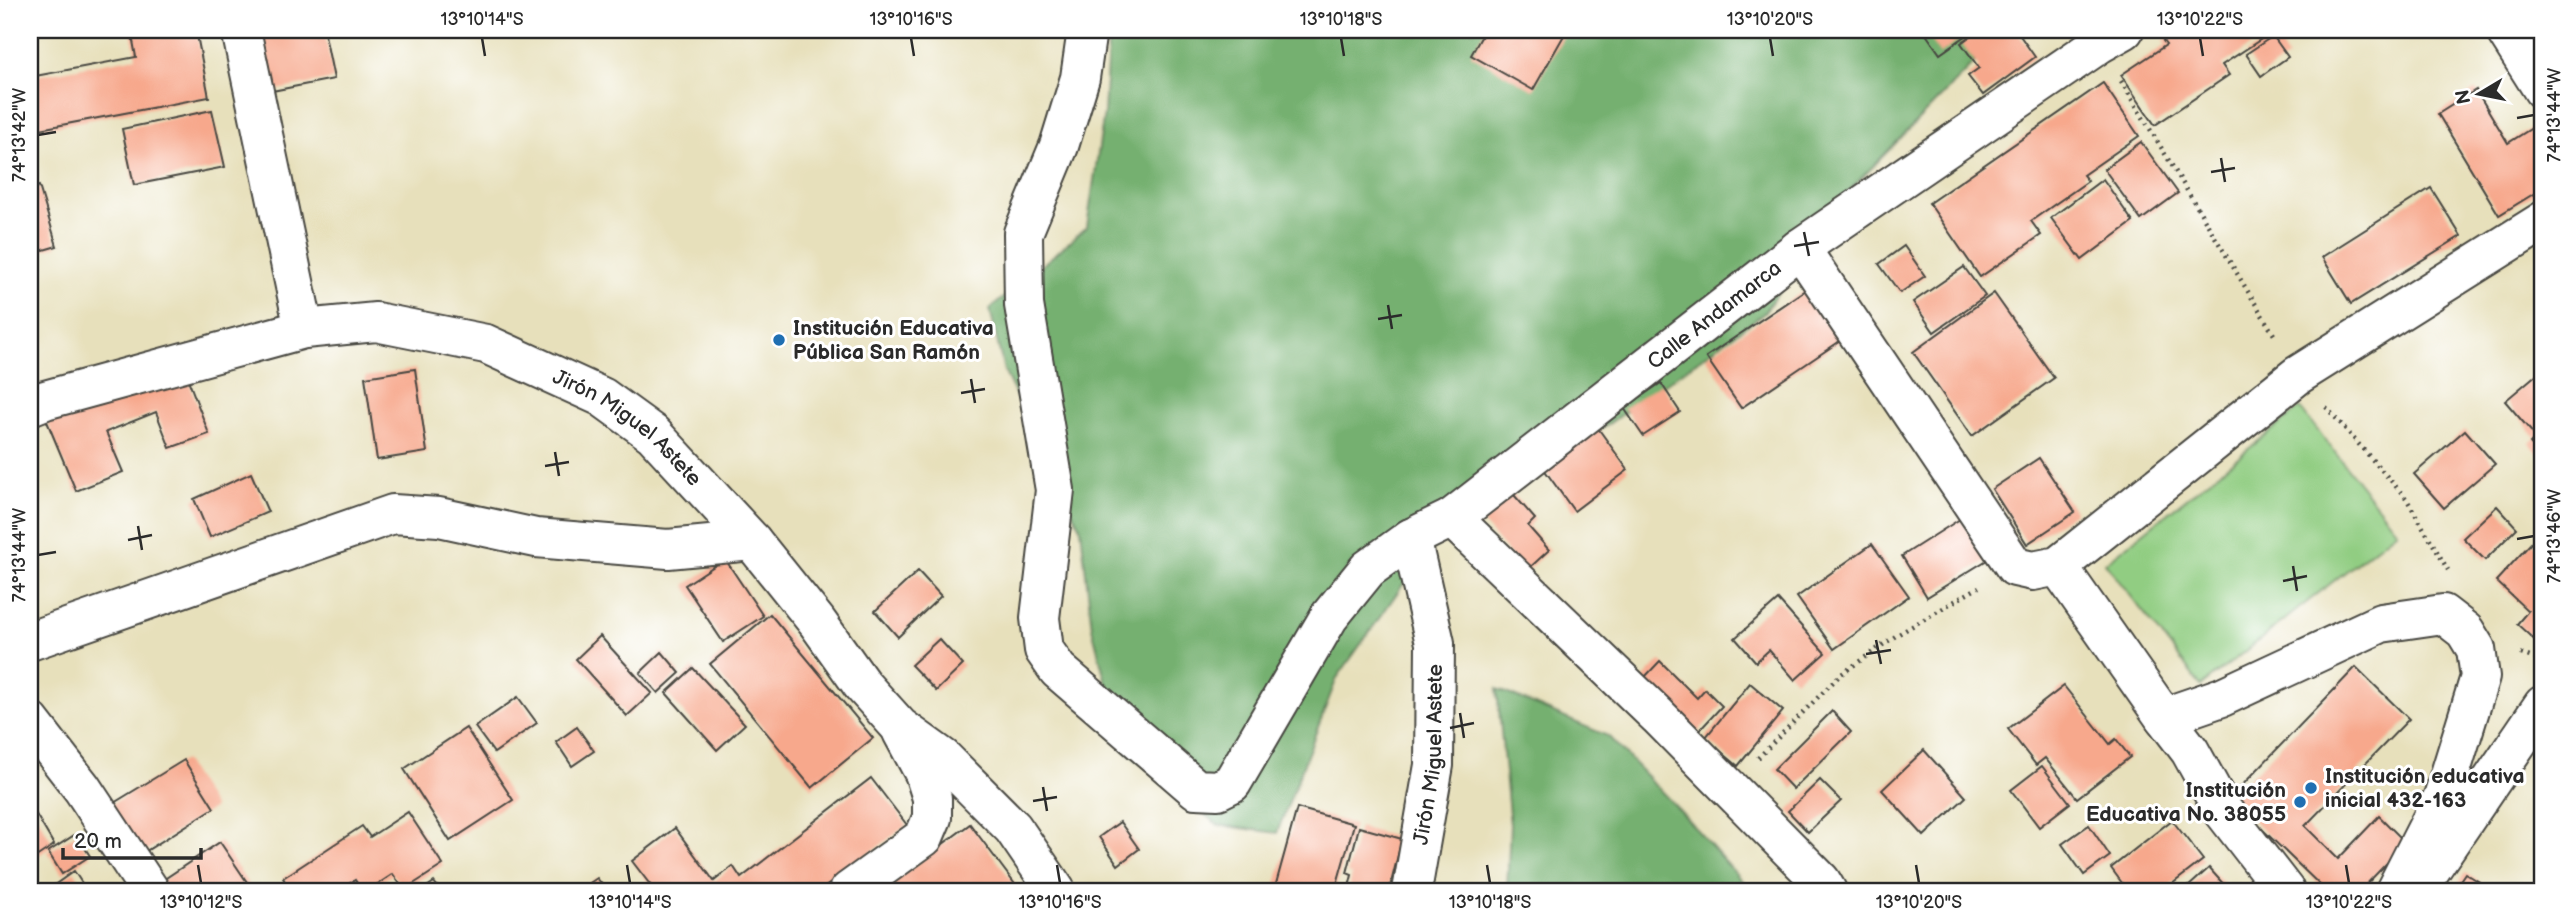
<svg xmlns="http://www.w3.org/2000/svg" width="2573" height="921" font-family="'Balsamiq Sans',sans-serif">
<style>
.green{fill:#91cd82;stroke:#5e7c56;stroke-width:2}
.forest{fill:#74b070;stroke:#506e4e;stroke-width:2}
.building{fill:#f7a88c}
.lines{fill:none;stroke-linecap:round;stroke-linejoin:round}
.street-casing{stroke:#474641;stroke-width:42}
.path{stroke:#474641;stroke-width:4.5;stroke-dasharray:2 5;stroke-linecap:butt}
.street{stroke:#fff;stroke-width:38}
.ticks{fill:none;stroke:#2b2b2b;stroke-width:2.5}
.poi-dot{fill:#1f6fb2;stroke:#fff;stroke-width:2.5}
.labels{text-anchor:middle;stroke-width:6;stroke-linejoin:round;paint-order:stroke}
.street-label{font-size:21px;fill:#2b2b2b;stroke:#fff}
.poi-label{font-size:21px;font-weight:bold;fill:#2b2b2b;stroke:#fff;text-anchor:start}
.neatline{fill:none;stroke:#2b2b2b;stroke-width:2.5}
.ticks-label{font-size:18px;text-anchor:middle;fill:#2b2b2b}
</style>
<rect width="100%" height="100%" fill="#fff"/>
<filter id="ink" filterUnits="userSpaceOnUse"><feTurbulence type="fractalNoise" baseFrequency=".0143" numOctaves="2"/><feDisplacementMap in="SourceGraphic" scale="14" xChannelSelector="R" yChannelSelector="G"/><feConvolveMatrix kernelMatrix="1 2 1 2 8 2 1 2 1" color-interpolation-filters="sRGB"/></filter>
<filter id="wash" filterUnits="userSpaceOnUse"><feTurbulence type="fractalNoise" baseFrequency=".00686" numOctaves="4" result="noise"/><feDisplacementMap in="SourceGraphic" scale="28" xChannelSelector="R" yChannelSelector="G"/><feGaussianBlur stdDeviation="1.57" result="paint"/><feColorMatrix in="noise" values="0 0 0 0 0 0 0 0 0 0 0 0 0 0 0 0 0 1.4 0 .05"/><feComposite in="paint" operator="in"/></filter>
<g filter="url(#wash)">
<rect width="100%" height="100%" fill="#e7e0bb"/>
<path class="green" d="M 2300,408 L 2397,531 L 2201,686 L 2105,563 Z"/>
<g class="forest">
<path d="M 1109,30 L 2006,30 L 1846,194 L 1763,314 L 1424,555 L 1337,678 L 1277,833 L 1218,825 L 1123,749 L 1092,628 L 1081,529 L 1004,371 L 990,309 L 1087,227 L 1104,113 Z"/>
<path d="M 1497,689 L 1608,736 L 1681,812 L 1751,891 L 1507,891 L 1510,825 Z"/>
</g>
<g id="blocks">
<g class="building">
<path d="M 131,30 L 196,30 L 209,97 L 40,129 L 30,77 L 136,57 Z"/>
<path d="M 261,30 L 324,30 L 334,79 L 272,91 Z"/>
<path d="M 1485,30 L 1567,30 L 1533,90 L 1471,55 Z"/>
<path d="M 1923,30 L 1963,30 L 1967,35 L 1940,54 Z"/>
<path d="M 1979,30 L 2016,30 L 2035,57 L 1983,95 L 1968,76 L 1979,68 L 1961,43 Z"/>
<path d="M 2179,30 L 2275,30 L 2222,65 L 2229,75 L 2155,125 L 2121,75 L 2166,45 L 2163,41 Z"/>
<path d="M 2273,36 L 2288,57 L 2261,76 L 2246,54 Z"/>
<path d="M 2103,83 L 2139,136 L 2083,175 L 2088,181 L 2031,221 L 2041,235 L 1980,277 L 1929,203 Z"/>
<path d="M 2476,90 L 2508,143 L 2543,121 L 2543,188 L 2499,215 L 2438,114 Z"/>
<path d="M 212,110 L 225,167 L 134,185 L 122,129 Z"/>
<path d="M 2141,142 L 2178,193 L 2141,220 L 2104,169 Z"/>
<path d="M 2103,179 L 2133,222 L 2082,260 L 2051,218 Z"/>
<path d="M 39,186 L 57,246 L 30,254 L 30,188 Z"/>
<path d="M 2431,188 L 2461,236 L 2351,304 L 2322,257 Z"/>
<path d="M 1904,246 L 1925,276 L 1900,293 L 1879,264 Z"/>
<path d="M 1964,267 L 1985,296 L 1934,332 L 1913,302 Z"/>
<path d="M 1814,284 L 1849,335 L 1741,408 L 1706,357 Z"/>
<path d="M 1994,293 L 2054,378 L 1972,436 L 1913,352 Z"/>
<path d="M 184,369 L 209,434 L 170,448 L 156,412 L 106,432 L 123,472 L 76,491 L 46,419 Z"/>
<path d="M 415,369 L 427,452 L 377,460 L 365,377 Z"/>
<path d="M 2537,374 L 2543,382 L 2543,459 L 2530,443 L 2536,437 L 2505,401 Z"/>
<path d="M 1661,383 L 1680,412 L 1643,436 L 1624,408 Z"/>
<path d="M 1595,424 L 1628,470 L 1574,511 L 1541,465 Z"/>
<path d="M 2465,430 L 2495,464 L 2444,508 L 2414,474 Z"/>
<path d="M 2039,458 L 2075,512 L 2027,544 L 1992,489 Z"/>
<path d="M 251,473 L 268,512 L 210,537 L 194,499 Z"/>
<path d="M 1507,487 L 1535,519 L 1528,526 L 1549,550 L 1525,572 L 1475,515 Z"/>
<path d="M 2497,506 L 2517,528 L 2485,560 L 2463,538 Z"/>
<path d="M 1960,519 L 1987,560 L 1927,597 L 1902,556 Z"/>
<path d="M 2532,542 L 2543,553 L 2543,643 L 2541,646 L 2517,624 L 2528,611 L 2496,581 Z"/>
<path d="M 1872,544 L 1909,596 L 1834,649 L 1797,597 Z"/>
<path d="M 725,559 L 763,616 L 723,642 L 685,585 Z"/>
<path d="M 918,571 L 941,596 L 898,637 L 875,611 Z"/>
<path d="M 1778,600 L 1825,653 L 1795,680 L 1769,650 L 1756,662 L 1735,638 Z"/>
<path d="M 770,614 L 873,738 L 812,788 L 710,664 Z"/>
<path d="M 600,636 L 652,693 L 627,716 L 576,659 Z"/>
<path d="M 939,639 L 963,665 L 936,691 L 911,665 Z"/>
<path d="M 662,652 L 680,673 L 658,693 L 640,673 Z"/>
<path d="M 1660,661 L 1697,698 L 1705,689 L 1722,706 L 1698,732 L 1643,679 Z"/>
<path d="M 2356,667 L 2409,719 L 2305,826 L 2338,859 L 2379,816 L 2406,843 L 2360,891 L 2326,891 L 2230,798 Z"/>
<path d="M 693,668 L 745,724 L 717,750 L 666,693 Z"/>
<path d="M 1750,683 L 1783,711 L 1738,766 L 1705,738 Z"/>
<path d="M 2064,686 L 2110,744 L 2116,739 L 2130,757 L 2077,798 L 2045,758 L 2036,765 L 2008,729 Z"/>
<path d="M 518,697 L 537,723 L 494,753 L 475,727 Z"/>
<path d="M 1832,711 L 1851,732 L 1793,789 L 1774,769 Z"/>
<path d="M 577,727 L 594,751 L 572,766 L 556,742 Z"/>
<path d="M 466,728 L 513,800 L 450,841 L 404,769 Z"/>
<path d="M 1924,750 L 1966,797 L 1924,836 L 1882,790 Z"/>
<path d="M 184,760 L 214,808 L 135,858 L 104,809 Z"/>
<path d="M 2042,766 L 2070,803 L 2039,827 L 2011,790 Z"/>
<path d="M 871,778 L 907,825 L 820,891 L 655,891 L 632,861 L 675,828 L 714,881 L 733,866 L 741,878 Z"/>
<path d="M 1820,780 L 1841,801 L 1808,832 L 1788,811 Z"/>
<path d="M 1297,808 L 1354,824 L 1335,891 L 1274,891 Z"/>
<path d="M 34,811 L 54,845 L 30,861 L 30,813 Z"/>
<path d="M 408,812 L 443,865 L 404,890 L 393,874 L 367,891 L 362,891 L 355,880 L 338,891 L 291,891 L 283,878 L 362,826 L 370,837 Z"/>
<path d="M 2172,820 L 2203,860 L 2163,891 L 2128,891 L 2111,868 Z"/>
<path d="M 1120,822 L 1139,849 L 1118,865 L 1099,837 Z"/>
<path d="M 970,824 L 1020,891 L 880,891 Z"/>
<path d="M 2089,825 L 2110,856 L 2084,875 L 2062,844 Z"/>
<path d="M 1359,827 L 1402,839 L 1389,891 L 1348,891 L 1352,875 L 1347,873 Z"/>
<path d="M 76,834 L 90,856 L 62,874 L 48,852 Z"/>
<path d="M 220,842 L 253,891 L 158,891 L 154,886 Z"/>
<path d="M 2209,868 L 2226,887 L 2229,891 L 2192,891 L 2188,887 Z"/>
<path d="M 74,871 L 87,891 L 46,891 Z"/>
<path d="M 2465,873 L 2494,891 L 2453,891 Z"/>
<path d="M 597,878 L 607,891 L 578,891 Z"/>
<path d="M 434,882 L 441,891 L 421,891 Z"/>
</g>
</g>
</g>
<g filter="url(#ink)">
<use href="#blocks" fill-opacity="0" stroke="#474641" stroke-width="2"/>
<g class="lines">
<g class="street-casing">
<g id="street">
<path d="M 241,30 L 304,329"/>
<path d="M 1087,30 L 1080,78 L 1059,146 L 1023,233 L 1024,305 L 1055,490 L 1040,618 L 1044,650 L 1058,670 L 1196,789 L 1218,790 L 1232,783 L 1329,617 L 1368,569 L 1411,538"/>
<path d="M 2505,30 L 2543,90"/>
<path d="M 1800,248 L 2015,567 L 2033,571 L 2058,566 L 2298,375 L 2543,221"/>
<path id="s1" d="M 30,406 L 45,400 L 304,329 L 376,322 L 486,344 L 602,397 L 653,434 L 752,541 L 817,622 L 862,685 L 900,727 L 943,758 L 1013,828 L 1056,891"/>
<path d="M 1452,518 L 1658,716 L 1821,881 L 1827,891"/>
<path d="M 2058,566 L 2164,717 L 2222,697 L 2381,623 L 2443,614 L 2465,631 L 2476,649 L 2480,677 L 2443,797 L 2395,891"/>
<path d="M 30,641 L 393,514 L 439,517 L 536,538 L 668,549 L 752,541"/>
<path d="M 2164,717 L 2190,751 L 2223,811 L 2285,891"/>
<path d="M 30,721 L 82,788 L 150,891"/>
<path d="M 2421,884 L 2543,705"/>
<path d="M 849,891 L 924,837 L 932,818 L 932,798 L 924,773 L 902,732"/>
<path id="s2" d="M 1412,891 L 1434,765 L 1435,643 L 1411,538 L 1452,518 L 1800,248 L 2099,44 L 2124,30"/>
</g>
</g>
<g class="path">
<path d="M 2121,81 L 2276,338"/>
<path d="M 2326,407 L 2406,498 L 2448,570"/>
<path d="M 2521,654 L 2539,660"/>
<path d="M 1758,758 L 1840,675 L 1897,635 L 1979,587"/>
</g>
<use href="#street" class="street"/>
</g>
</g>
<path class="ticks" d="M 482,38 L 485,56M 911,38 L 914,56M 1341,38 L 1344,56M 1770,38 L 1773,56M 2200,38 L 2203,56M 2517,118 L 2534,115M 38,135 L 56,132M 2221,158 L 2225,182M 2211,172 L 2235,168M 1804,232 L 1809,256M 1794,246 L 1819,242M 1388,305 L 1392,329M 1378,319 L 1402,315M 971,379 L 975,403M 961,393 L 985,389M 555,452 L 559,476M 545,466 L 569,462M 138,526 L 142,550M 2517,539 L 2534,536M 128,540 L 152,535M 38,555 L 56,552M 2293,566 L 2297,591M 2283,581 L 2307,576M 1876,640 L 1881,664M 1866,654 L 1891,650M 1460,713 L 1464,738M 1450,728 L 1474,723M 1043,787 L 1047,811M 1033,801 L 1057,797M 198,865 L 201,883M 627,865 L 630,883M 1057,865 L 1060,883M 1487,865 L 1490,883M 1916,865 L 1919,883M 2346,865 L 2349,883"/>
<g class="poi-dot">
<circle cx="779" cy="340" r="7"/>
<circle cx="2311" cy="788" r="7"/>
<circle cx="2300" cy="802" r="7"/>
</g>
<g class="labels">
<g class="street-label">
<text dy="7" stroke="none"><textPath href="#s2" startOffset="735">Calle Andamarca</textPath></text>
<text dy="7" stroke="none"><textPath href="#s1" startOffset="635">Jirón Miguel Astete</textPath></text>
<text dy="7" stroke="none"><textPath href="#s2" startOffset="138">Jirón Miguel Astete</textPath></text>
</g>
<g class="poi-label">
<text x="793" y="335">Institución Educativa<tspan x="793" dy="24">Pública San Ramón</tspan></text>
<text x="2325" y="783">Institución educativa<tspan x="2325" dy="24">inicial 432-163</tspan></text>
<text x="2286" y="797" text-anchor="end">Institución<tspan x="2286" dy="24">Educativa No. 38055</tspan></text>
</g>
</g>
<rect width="2573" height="921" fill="none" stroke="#fff" stroke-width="77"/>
<g transform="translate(2479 94) rotate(260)" stroke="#ffffff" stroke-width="5" paint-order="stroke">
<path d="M0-5L12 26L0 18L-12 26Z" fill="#2b2b2b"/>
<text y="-10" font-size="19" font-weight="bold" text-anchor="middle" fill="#2b2b2b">N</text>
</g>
<path d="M63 848v10h138v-10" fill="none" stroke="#2b2b2b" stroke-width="3.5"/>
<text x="74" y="848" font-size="21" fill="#2b2b2b" stroke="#ffffff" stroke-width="5" paint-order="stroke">20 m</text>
<rect x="38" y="38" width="2496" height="845" class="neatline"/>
<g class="ticks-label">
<text x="482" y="25">13°10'14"S</text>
<text x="911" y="25">13°10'16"S</text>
<text x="1341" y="25">13°10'18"S</text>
<text x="1770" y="25">13°10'20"S</text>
<text x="2200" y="25">13°10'22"S</text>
<text transform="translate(2554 115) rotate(-90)" y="6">74°13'44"W</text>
<text transform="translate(19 135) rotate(-90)" y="6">74°13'42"W</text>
<text transform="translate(2554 536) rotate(-90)" y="6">74°13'46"W</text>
<text transform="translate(19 555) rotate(-90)" y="6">74°13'44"W</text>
<text x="201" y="908">13°10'12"S</text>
<text x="630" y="908">13°10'14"S</text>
<text x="1060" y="908">13°10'16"S</text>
<text x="1490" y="908">13°10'18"S</text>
<text x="1919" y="908">13°10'20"S</text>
<text x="2349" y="908">13°10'22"S</text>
</g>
</svg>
